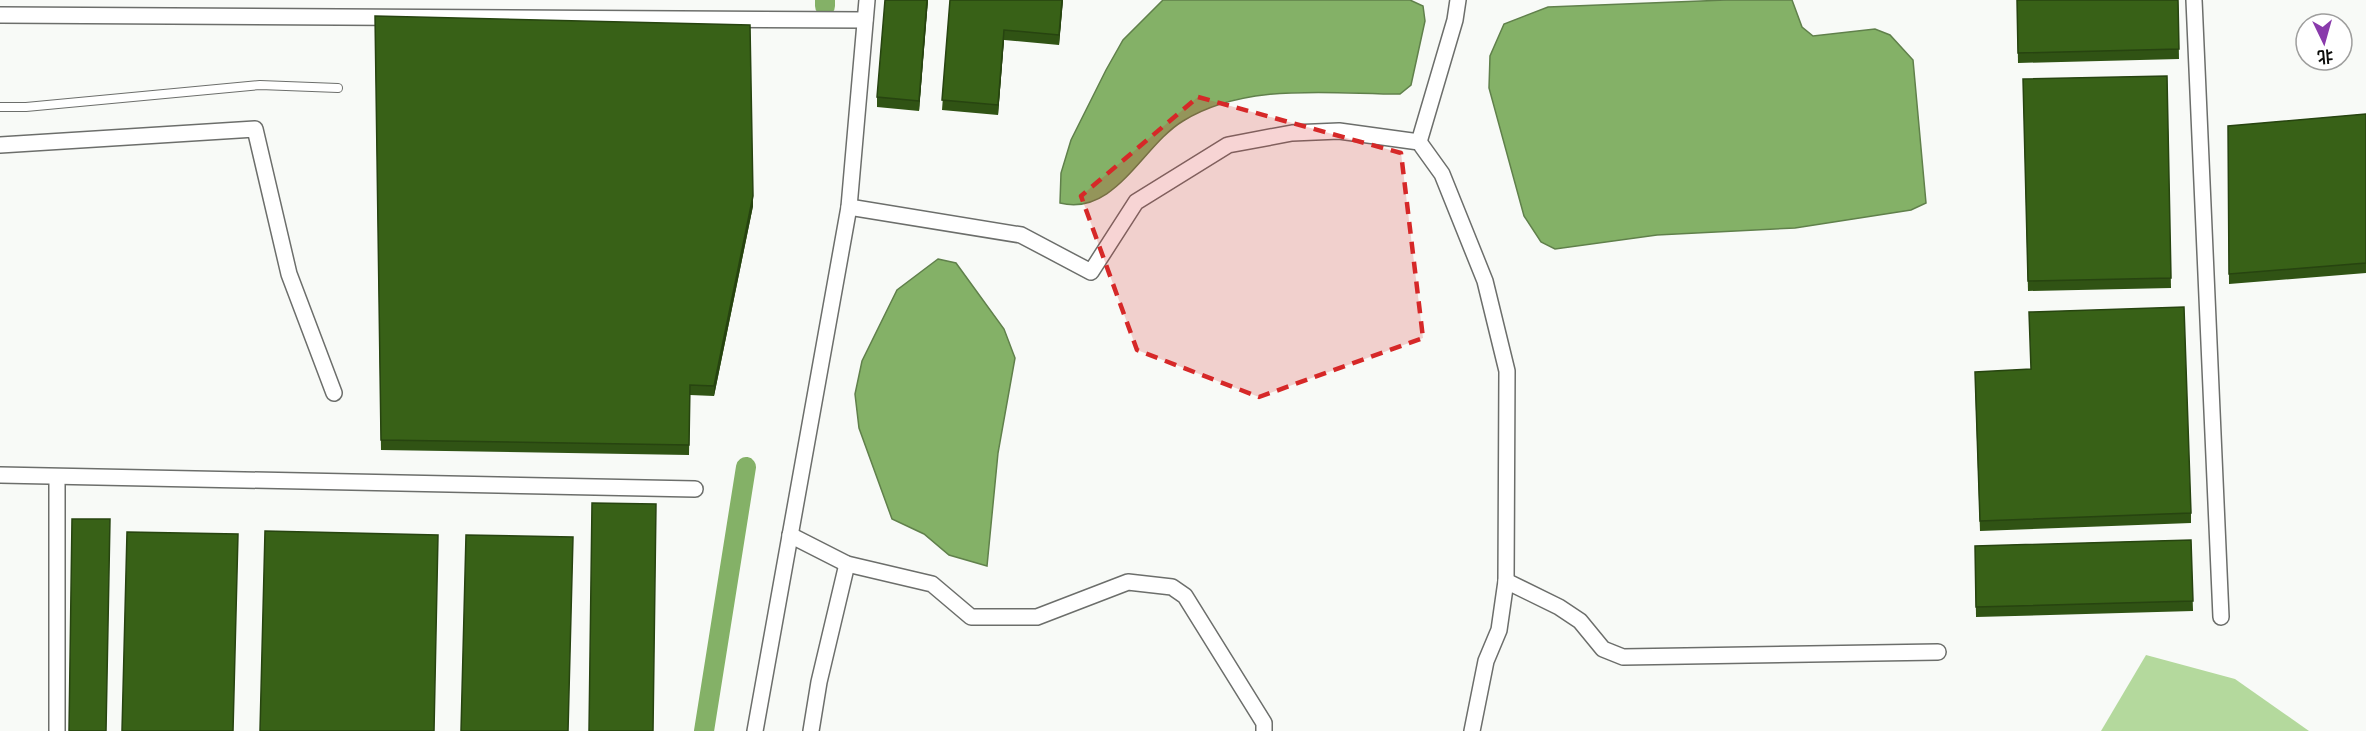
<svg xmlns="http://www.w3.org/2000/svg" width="2366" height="731" font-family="Montserrat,'Noto Sans SC',sans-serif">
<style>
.green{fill:#b4d99d}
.water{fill:#84b167;stroke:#60804b;stroke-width:1.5}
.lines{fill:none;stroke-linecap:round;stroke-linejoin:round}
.canal{stroke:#84b167;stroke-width:20}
.service-casing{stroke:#6c6e6b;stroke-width:10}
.minor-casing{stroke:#6c6e6b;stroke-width:18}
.service{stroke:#fff;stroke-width:8}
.minor{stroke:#fff;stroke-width:15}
.wall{fill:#305314}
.shaded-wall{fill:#274410}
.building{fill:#386117;stroke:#274410;stroke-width:1.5}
.marked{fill:#d62828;fill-opacity:0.2;stroke:#d62828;stroke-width:4.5;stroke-dasharray:12 8;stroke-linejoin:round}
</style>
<rect width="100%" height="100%" fill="#f8faf7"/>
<path class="green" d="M 2146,655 L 2235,679 L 2309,731 L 2101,731 Z"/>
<g class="water">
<path d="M 1163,0 L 1410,0 L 1423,6 L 1425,21 L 1411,85 L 1400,94 C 1330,94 1246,82 1183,121 C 1143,145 1115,217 1060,203 L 1061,173 L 1071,140 L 1106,70 L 1123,40 Z"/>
<path d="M 1726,0 L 1792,0 L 1802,27 L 1813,36 L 1875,29 L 1890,35 L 1913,60 L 1926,203 L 1911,210 L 1795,228 L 1657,235 L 1555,249 L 1541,242 L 1524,216 L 1489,88 L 1490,56 L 1504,24 L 1548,7 Z"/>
<path d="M 938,259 L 956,263 L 1004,329 L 1015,358 L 998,453 L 987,566 L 949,555 L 924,534 L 892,519 L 859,428 L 855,394 L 862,361 L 897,290 Z"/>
</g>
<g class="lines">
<g class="canal">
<path d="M 825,6 L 825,0"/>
<path d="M 704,731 L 746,467"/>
</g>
<g class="service-casing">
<path id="service" d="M 0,107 L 26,107 L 260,85 L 338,88"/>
</g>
<g class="minor-casing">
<g id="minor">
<path d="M 2194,0 L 2221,617"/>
<path d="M 0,15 L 865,20"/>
<path d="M 1419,142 L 1455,20 L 1458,0"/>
<path d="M 0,145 L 255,129 L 289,274 L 334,393"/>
<path d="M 849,207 L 1021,235 L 1091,272 L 1136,202 L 1228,145 L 1292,133 L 1339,131 L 1419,142 L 1442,174 L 1485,281 L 1507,371 L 1506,581 L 1499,630 L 1486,661 L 1472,731"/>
<path d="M 0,475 L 695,489"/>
<path d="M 790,535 L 847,564 L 932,584 L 971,617 L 1037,617 L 1128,582 L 1172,587 L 1185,596 L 1264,723 L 1264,731"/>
<path d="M 1506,581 L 1559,607 L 1580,621 L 1603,649 L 1623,657 L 1938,652"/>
<path d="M 57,731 L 57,477"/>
<path d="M 755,731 L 849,207 L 867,0"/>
<path d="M 811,731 L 819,682 L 847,564"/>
</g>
</g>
<use href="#service" class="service"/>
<use href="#minor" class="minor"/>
</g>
<g class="wall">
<path d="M 928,0 L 919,111 L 877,107 L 877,97 Z"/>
<path d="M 950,0 L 1063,0 L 1059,45 L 1004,40 L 998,115 L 942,110 Z"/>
<path d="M 2017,0 L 2178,0 L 2179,59 L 2018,63 Z"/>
<path d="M 375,16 L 753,206 L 714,396 L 690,395 L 689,455 L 381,450 Z"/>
<path d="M 2167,76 L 2171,288 L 2028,291 L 2023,79 Z"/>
<path d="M 2366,114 L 2366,273 L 2229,284 L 2228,126 Z"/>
<path d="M 1975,382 L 2191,513 L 2191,523 L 1980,531 Z"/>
<path d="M 2191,540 L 2193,611 L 1976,617 L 1975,546 Z"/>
</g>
<g class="shaded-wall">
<path d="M 927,0 L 928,0 L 919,111 L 919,101 Z"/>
<path d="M 1062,0 L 1063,0 L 1059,45 L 1059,35 Z"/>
<path d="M 1004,30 L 1004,40 L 998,115 L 998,105 Z"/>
<path d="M 753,196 L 753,206 L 714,396 L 714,386 Z"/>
</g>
<g class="building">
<path d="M 885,0 L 927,0 L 919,101 L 877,97 Z"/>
<path d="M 950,0 L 1062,0 L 1059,35 L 1004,30 L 998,105 L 942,100 Z"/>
<path d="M 2017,0 L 2178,0 L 2179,49 L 2018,53 Z"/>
<path d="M 375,16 L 750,25 L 753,196 L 714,386 L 690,385 L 689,445 L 381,440 Z"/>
<path d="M 2167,76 L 2171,278 L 2028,281 L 2023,79 Z"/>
<path d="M 2366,114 L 2366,263 L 2229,274 L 2228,126 Z"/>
<path d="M 2184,307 L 2191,513 L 1980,521 L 1975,372 L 2031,369 L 2029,312 Z"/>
<path d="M 592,503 L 656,504 L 653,731 L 589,731 Z"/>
<path d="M 72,519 L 110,519 L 106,731 L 69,731 Z"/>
<path d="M 265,531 L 438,535 L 434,731 L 260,731 Z"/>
<path d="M 127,532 L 238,534 L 233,731 L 122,731 Z"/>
<path d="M 466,535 L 573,537 L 568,731 L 461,731 Z"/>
<path d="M 2191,540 L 2193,601 L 1976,607 L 1975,546 Z"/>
</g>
<path class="marked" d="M 1198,97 L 1401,153 L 1423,338 L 1259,397 L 1137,350 L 1081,196 Z"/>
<g transform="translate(2324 42) rotate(175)"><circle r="28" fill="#ffffff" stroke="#9e9e9d" stroke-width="1.5"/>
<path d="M0-4.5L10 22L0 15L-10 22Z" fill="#893aab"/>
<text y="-9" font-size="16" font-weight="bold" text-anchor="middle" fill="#0c0d0b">北</text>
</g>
</svg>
